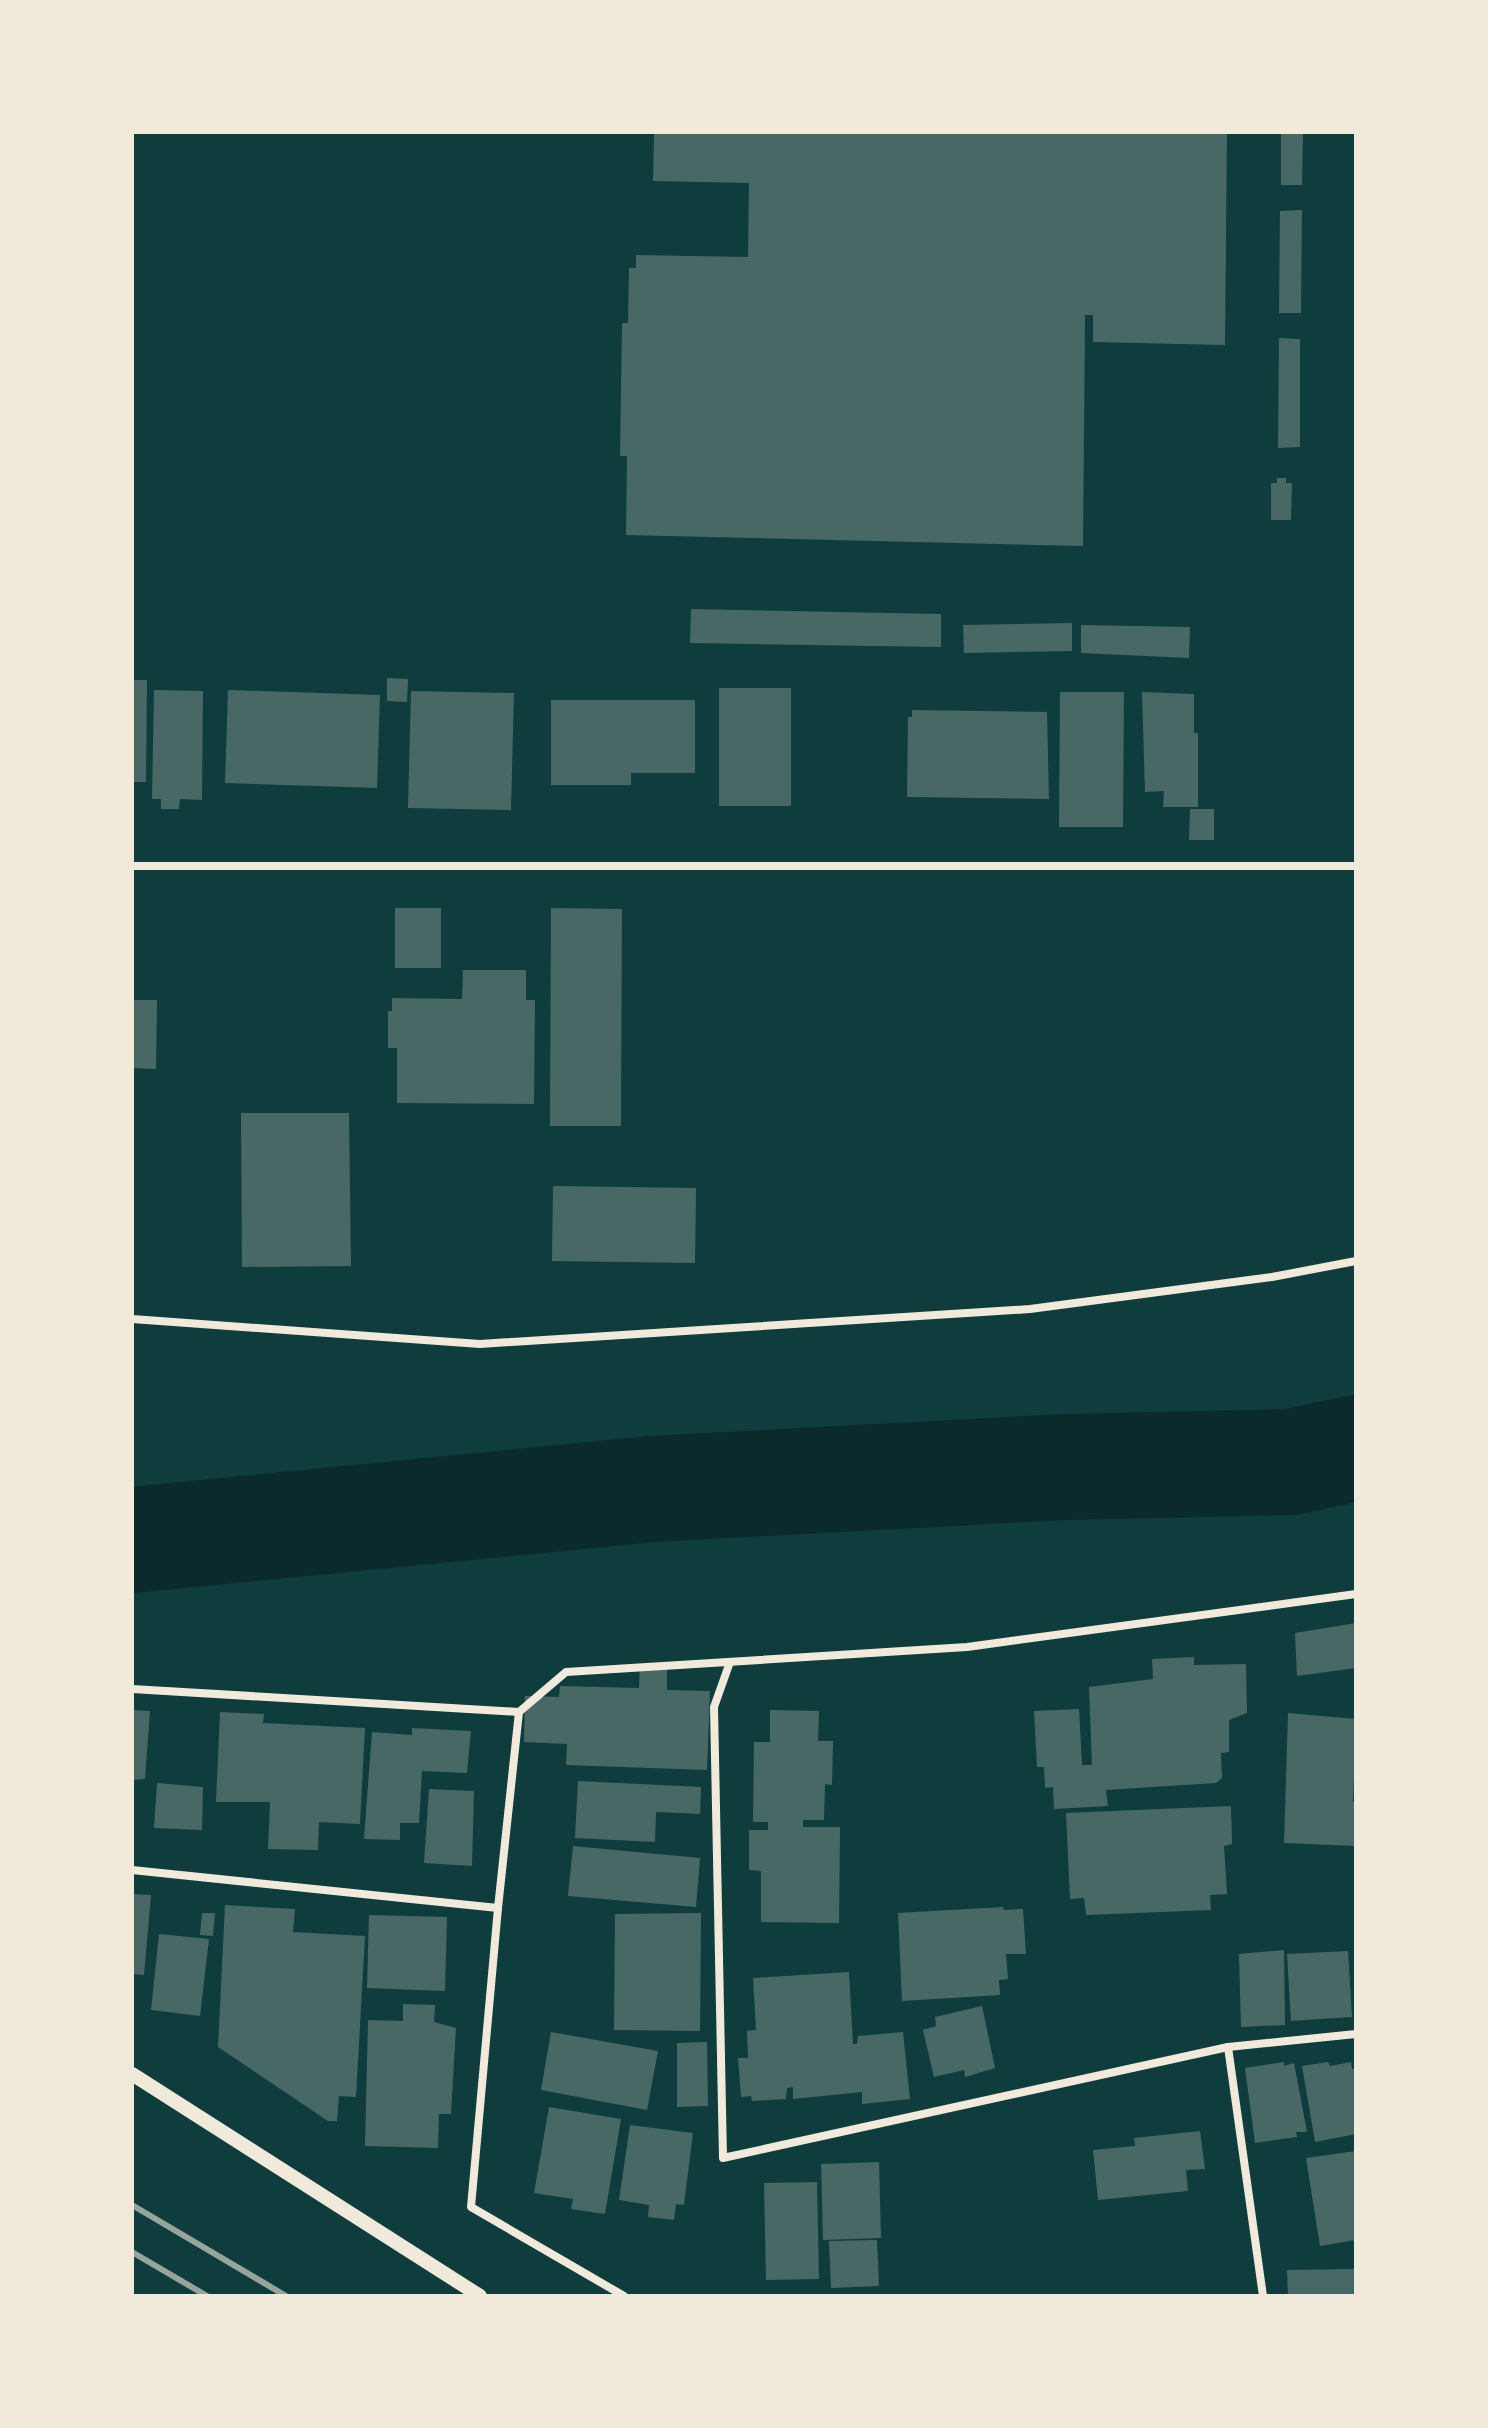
<svg xmlns="http://www.w3.org/2000/svg" width="1488" height="2428" font-family="'Golos Text',sans-serif">
<style>
.lines{fill:none;stroke-linecap:round;stroke-linejoin:round}
.river{stroke:#0a2a2b;stroke-width:106}
.building{fill:#486865}
.minor{stroke:#f1e9da;stroke-width:8}
.tertiary{stroke:#f1e9da;stroke-width:14}
.rail{stroke:#97a49c;stroke-width:6}
</style>
<rect width="100%" height="100%" fill="#0f3d3e"/>
<g class="lines">
<path class="river" d="M 132,1540 L 652,1489 L 1065,1467 L 1291,1462 L 1356,1448"/>
</g>
<g class="building">
<path d="M 654,132 L 1227,132 L 1225,345 L 1093,342 L 1093,315 L 1085,315 L 1083,546 L 626,535 L 627,456 L 620,456 L 622,323 L 628,323 L 629,268 L 636,268 L 636,255 L 748,257 L 749,183 L 653,181 Z"/>
<path d="M 1281,132 L 1303,132 L 1302,185 L 1281,185 Z"/>
<path d="M 1302,210 L 1301,313 L 1279,313 L 1280,211 Z"/>
<path d="M 1279,338 L 1300,339 L 1300,447 L 1278,448 Z"/>
<path d="M 1277,478 L 1286,478 L 1286,483 L 1292,483 L 1291,520 L 1271,520 L 1271,483 L 1277,483 Z"/>
<path d="M 691,609 L 941,614 L 941,647 L 690,643 Z"/>
<path d="M 1072,623 L 1072,651 L 964,653 L 963,625 Z"/>
<path d="M 1081,625 L 1190,627 L 1189,658 L 1081,653 Z"/>
<path d="M 387,678 L 408,679 L 407,702 L 387,701 Z"/>
<path d="M 132,680 L 147,680 L 146,782 L 132,782 Z"/>
<rect x="719" y="688" width="72" height="118"/>
<path d="M 154,690 L 203,691 L 202,800 L 180,799 L 179,809 L 161,809 L 161,799 L 152,799 Z"/>
<path d="M 228,690 L 380,695 L 377,788 L 225,783 Z"/>
<path d="M 411,691 L 514,693 L 511,810 L 408,808 Z"/>
<path d="M 1060,692 L 1124,692 L 1123,827 L 1059,827 Z"/>
<path d="M 1142,692 L 1194,694 L 1194,733 L 1198,733 L 1198,807 L 1163,807 L 1164,791 L 1145,792 Z"/>
<path d="M 551,700 L 695,700 L 695,773 L 631,773 L 631,785 L 551,785 Z"/>
<path d="M 912,710 L 1047,712 L 1049,799 L 907,797 L 908,717 L 912,717 Z"/>
<path d="M 1190,809 L 1214,809 L 1214,840 L 1189,840 Z"/>
<rect x="395" y="908" width="46" height="60"/>
<path d="M 551,908 L 622,909 L 621,1126 L 550,1126 Z"/>
<path d="M 463,970 L 526,970 L 526,1000 L 535,1000 L 534,1104 L 397,1103 L 397,1048 L 388,1048 L 388,1011 L 392,1011 L 392,998 L 462,999 Z"/>
<path d="M 132,1000 L 157,1000 L 156,1069 L 132,1068 Z"/>
<path d="M 241,1113 L 349,1113 L 351,1266 L 242,1267 Z"/>
<path d="M 553,1186 L 696,1188 L 695,1263 L 552,1261 Z"/>
<path d="M 1356,1623 L 1356,1668 L 1297,1676 L 1295,1633 Z"/>
<path d="M 1194,1657 L 1194,1665 L 1246,1664 L 1247,1713 L 1229,1720 L 1229,1752 L 1221,1753 L 1222,1778 L 1216,1783 L 1106,1790 L 1108,1806 L 1054,1809 L 1053,1787 L 1045,1788 L 1044,1767 L 1037,1767 L 1034,1711 L 1079,1709 L 1082,1765 L 1092,1765 L 1089,1687 L 1153,1679 L 1152,1659 Z"/>
<path d="M 640,1664 L 667,1664 L 667,1690 L 710,1691 L 707,1770 L 566,1765 L 567,1744 L 524,1742 L 525,1696 L 559,1697 L 560,1686 L 639,1688 Z"/>
<path d="M 132,1710 L 150,1711 L 145,1779 L 132,1780 Z"/>
<path d="M 770,1710 L 819,1711 L 818,1741 L 833,1741 L 832,1785 L 825,1784 L 824,1820 L 803,1820 L 803,1827 L 840,1827 L 839,1923 L 761,1922 L 761,1871 L 749,1870 L 749,1830 L 768,1830 L 768,1822 L 753,1822 L 754,1742 L 770,1742 Z"/>
<path d="M 220,1712 L 264,1714 L 263,1723 L 365,1728 L 360,1824 L 319,1822 L 318,1850 L 268,1849 L 270,1802 L 321,1802 L 216,1802 Z"/>
<path d="M 1288,1713 L 1356,1719 L 1353,1802 L 1356,1803 L 1356,1846 L 1284,1843 Z"/>
<path d="M 412,1728 L 471,1731 L 467,1773 L 422,1771 L 419,1823 L 400,1823 L 400,1840 L 364,1839 L 372,1732 L 412,1735 Z"/>
<path d="M 578,1781 L 701,1787 L 700,1814 L 656,1812 L 655,1842 L 575,1838 Z"/>
<path d="M 157,1783 L 203,1787 L 202,1830 L 154,1828 Z"/>
<path d="M 429,1789 L 474,1791 L 472,1866 L 424,1863 Z"/>
<path d="M 1231,1806 L 1232,1844 L 1224,1846 L 1227,1894 L 1210,1895 L 1211,1910 L 1086,1915 L 1084,1898 L 1070,1899 L 1066,1813 Z"/>
<path d="M 573,1846 L 700,1858 L 696,1907 L 568,1896 Z"/>
<path d="M 132,1894 L 151,1895 L 144,1975 L 132,1974 Z"/>
<path d="M 225,1905 L 295,1909 L 293,1932 L 365,1936 L 356,2097 L 339,2096 L 337,2121 L 328,2121 L 218,2047 Z"/>
<path d="M 1003,1907 L 1004,1910 L 1023,1909 L 1026,1954 L 1006,1954 L 1008,1979 L 999,1980 L 1000,1995 L 902,2001 L 898,1913 Z"/>
<path d="M 202,1913 L 215,1913 L 213,1936 L 200,1935 Z"/>
<path d="M 701,1913 L 700,2031 L 614,2030 L 615,1914 Z"/>
<path d="M 369,1915 L 447,1917 L 445,1991 L 367,1988 Z"/>
<path d="M 159,1934 L 209,1939 L 200,2016 L 151,2010 Z"/>
<path d="M 1284,1950 L 1285,2025 L 1241,2027 L 1239,1954 Z"/>
<path d="M 1348,1951 L 1352,2017 L 1291,2021 L 1287,1954 Z"/>
<path d="M 849,1972 L 853,2044 L 857,2044 L 858,2036 L 903,2032 L 910,2099 L 862,2104 L 862,2092 L 793,2099 L 793,2087 L 787,2088 L 786,2099 L 752,2101 L 751,2096 L 741,2097 L 738,2058 L 748,2058 L 747,2031 L 756,2030 L 753,1978 Z"/>
<path d="M 403,2004 L 435,2005 L 434,2022 L 456,2028 L 451,2114 L 439,2114 L 438,2148 L 365,2146 L 368,2020 L 403,2021 Z"/>
<path d="M 982,2006 L 995,2068 L 965,2077 L 964,2070 L 934,2077 L 923,2030 L 936,2026 L 935,2017 Z"/>
<path d="M 551,2032 L 658,2051 L 647,2110 L 541,2090 Z"/>
<path d="M 707,2042 L 708,2106 L 677,2107 L 677,2043 Z"/>
<path d="M 1284,2062 L 1284,2066 L 1294,2063 L 1307,2132 L 1296,2132 L 1297,2137 L 1255,2143 L 1245,2068 Z"/>
<path d="M 1328,2062 L 1330,2066 L 1351,2062 L 1352,2069 L 1356,2069 L 1356,2134 L 1315,2142 L 1302,2066 Z"/>
<path d="M 549,2107 L 621,2119 L 605,2214 L 571,2209 L 573,2199 L 534,2193 Z"/>
<path d="M 630,2125 L 693,2133 L 684,2205 L 676,2204 L 674,2220 L 648,2217 L 649,2205 L 619,2200 Z"/>
<path d="M 1200,2131 L 1205,2169 L 1186,2170 L 1188,2191 L 1098,2200 L 1093,2150 L 1135,2146 L 1134,2138 Z"/>
<path d="M 1356,2151 L 1356,2240 L 1320,2246 L 1306,2158 Z"/>
<path d="M 879,2162 L 881,2238 L 823,2240 L 821,2164 Z"/>
<path d="M 817,2182 L 819,2279 L 766,2280 L 764,2183 Z"/>
<path d="M 877,2240 L 879,2286 L 831,2288 L 829,2241 Z"/>
<path d="M 1356,2269 L 1356,2296 L 1288,2296 L 1287,2270 Z"/>
</g>
<g class="lines">
<g class="minor">
<path d="M 132,866 L 1356,866"/>
<path d="M 132,1319 L 480,1344 L 1030,1309 L 1272,1277 L 1356,1261"/>
<path d="M 730,1662 L 714,1707 L 723,2158 L 1228,2047 L 1356,2034"/>
<path d="M 132,1689 L 519,1712 L 566,1672 L 967,1647 L 1356,1594"/>
<path d="M 132,1870 L 498,1908 L 519,1712"/>
<path d="M 498,1908 L 471,2207 L 624,2296"/>
<path d="M 1228,2047 L 1263,2296"/>
</g>
<path class="tertiary" d="M 132,2074 L 480,2296"/>
<g class="rail">
<path d="M 132,2205 L 286,2296"/>
<path d="M 132,2252 L 207,2296"/>
</g>
</g>
<rect width="1488" height="2428" fill="none" stroke="#f1e9da" stroke-width="268"/>
</svg>
